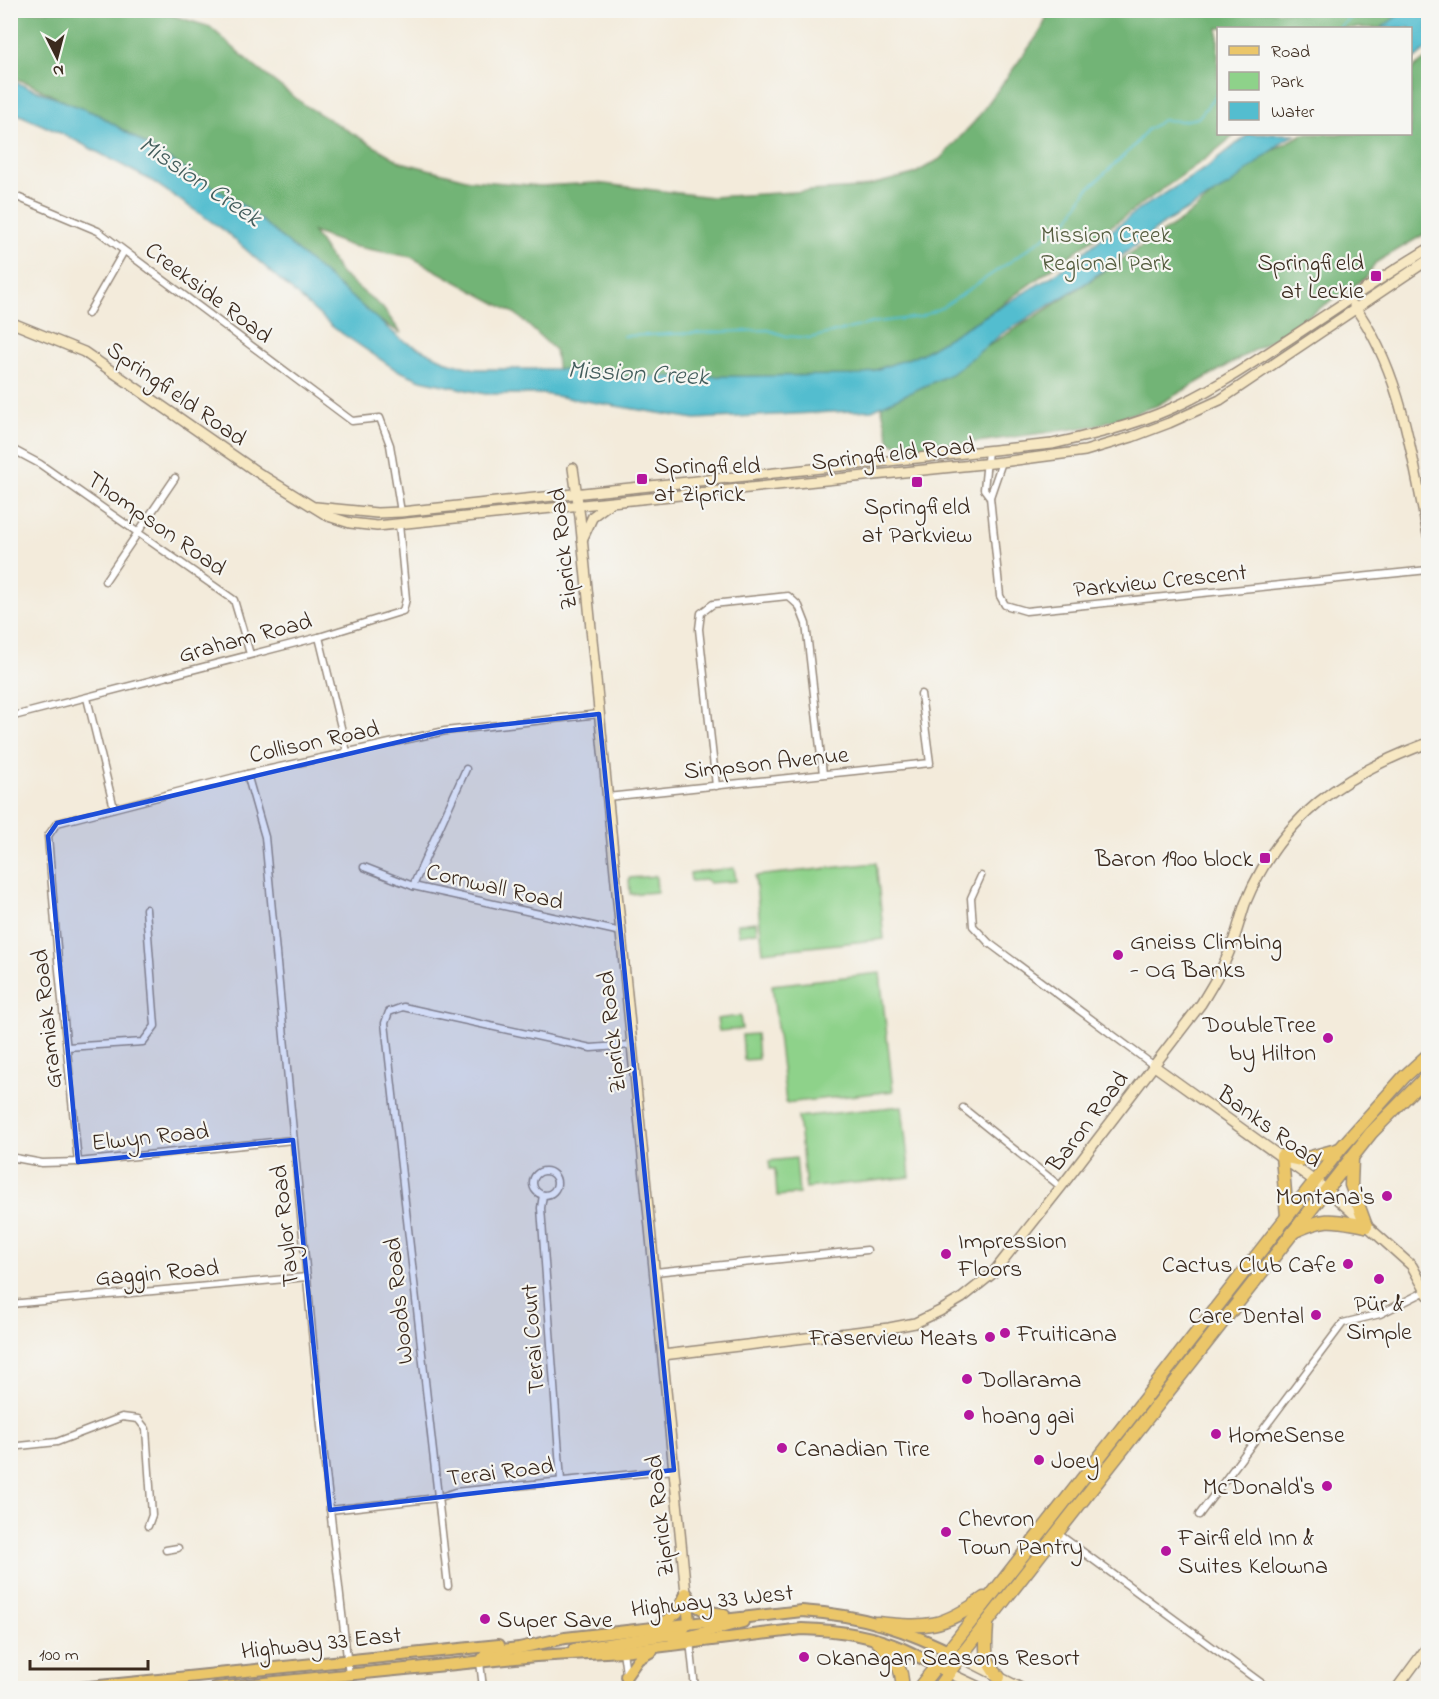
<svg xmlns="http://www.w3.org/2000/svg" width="1439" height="1699" font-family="'Indie Flower',sans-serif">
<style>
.green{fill:#8ed28a;stroke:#647e54;stroke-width:1.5}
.forest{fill:#72b476;stroke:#566f4a;stroke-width:1.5}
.water{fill:#53bdcf;stroke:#477476;stroke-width:1.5}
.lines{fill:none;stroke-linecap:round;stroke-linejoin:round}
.stream{stroke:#53bdcf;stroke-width:2}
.street-casing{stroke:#978a7c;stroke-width:9}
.secondary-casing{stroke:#978a7c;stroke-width:12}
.primary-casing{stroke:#978a7c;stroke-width:14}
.highway-casing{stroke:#978a7c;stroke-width:15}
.street{stroke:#fff;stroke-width:6}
.secondary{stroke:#f7e8c3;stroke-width:9}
.primary{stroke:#ebc669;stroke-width:10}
.highway{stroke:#ebc669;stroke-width:12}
.marked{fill:#1d4ed8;fill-opacity:0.2;stroke:#1d4ed8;stroke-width:4.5;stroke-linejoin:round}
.poi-dot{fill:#b5179e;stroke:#f6f6f2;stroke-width:2}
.labels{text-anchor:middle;stroke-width:4.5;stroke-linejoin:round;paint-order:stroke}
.park-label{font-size:24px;fill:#545c3e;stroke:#f6f6f2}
.poi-label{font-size:24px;fill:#3b2a1e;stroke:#f6f6f2;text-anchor:start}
.street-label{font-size:24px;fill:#3b2a1e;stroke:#f6f6f2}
.water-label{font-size:26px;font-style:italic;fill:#435d5c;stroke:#f6f6f2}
</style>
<rect width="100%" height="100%" fill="#f6f6f2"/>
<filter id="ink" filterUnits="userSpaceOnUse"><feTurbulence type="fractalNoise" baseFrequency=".0167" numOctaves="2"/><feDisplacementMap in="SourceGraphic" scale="12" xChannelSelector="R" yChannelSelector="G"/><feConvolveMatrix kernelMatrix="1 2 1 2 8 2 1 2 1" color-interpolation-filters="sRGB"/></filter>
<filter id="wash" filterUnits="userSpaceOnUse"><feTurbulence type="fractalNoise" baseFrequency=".008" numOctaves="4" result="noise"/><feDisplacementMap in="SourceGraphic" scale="24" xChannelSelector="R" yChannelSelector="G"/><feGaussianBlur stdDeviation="1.35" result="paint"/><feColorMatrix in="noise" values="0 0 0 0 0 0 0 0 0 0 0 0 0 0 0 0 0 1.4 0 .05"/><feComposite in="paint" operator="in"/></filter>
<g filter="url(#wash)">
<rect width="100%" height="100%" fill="#f3ebdb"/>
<g class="green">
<path d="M 876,863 L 884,939 L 763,952 L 755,876 Z"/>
<path d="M 734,868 L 736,881 L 709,883 L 707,880 L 691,881 L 690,873 Z"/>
<path d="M 656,876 L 657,892 L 630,894 L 629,878 Z"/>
<path d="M 756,922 L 757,932 L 739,935 L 737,924 Z"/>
<path d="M 880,973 L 893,1091 L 786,1103 L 772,985 Z"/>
<path d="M 740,1016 L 742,1029 L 719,1031 L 717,1019 Z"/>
<path d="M 756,1034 L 758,1059 L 744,1060 L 742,1035 Z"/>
<path d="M 902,1106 L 910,1177 L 806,1188 L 798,1117 Z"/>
<path d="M 796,1158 L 799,1194 L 777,1196 L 775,1169 L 770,1169 L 769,1161 Z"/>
</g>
<g class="forest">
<path d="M 10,11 L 158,11 L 210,27 L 254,66 L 306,106 L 401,162 L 470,180 L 540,186 L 596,183 L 712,197 L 859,188 L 914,174 L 940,159 L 975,121 L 1041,31 L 1049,11 L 1423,11 L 1402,28 L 1218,28 L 1218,134 L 1236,134 L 1209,156 L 970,327 L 927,352 L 864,378 L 559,379 L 555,350 L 516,314 L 411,257 L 351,246 L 313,232 L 341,274 L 382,307 L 401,333 L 378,320 L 94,117 L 28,83 L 11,77 Z"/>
<path d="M 1428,57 L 1428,232 L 1375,263 L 1366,278 L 1267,343 L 1156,406 L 1094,426 L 912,451 L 890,442 L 880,401 L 941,375 L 1041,313 L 1183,219 L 1261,157 L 1303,134 L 1410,134 L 1411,70 Z"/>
</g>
<g class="water">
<path d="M 1404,11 L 1428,11 L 1428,48 L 1411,62 L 1410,28 L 1381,28 Z"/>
<path d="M 10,80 L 99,115 L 247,208 L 402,340 L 450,363 L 476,369 L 560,369 L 630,377 L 861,375 L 921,354 L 1054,275 L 1138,210 L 1206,168 L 1249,134 L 1297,134 L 1285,140 L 1230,185 L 1166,222 L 1086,283 L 1003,333 L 953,373 L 872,410 L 695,419 L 543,394 L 485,394 L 421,380 L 395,369 L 334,328 L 225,231 L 152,181 L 69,137 L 11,111 Z"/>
</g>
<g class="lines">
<g class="stream">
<path d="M 1338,28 L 1361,10"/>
<path d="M 623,336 L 768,330 L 786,336 L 810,338 L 877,322 L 920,317 L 943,307 L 1014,259 L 1069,219 L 1087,190 L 1134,146 L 1147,130 L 1163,120 L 1182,121 L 1198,118 L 1218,93"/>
</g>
</g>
</g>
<g filter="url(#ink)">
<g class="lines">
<g class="street-casing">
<g id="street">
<path d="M 10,194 L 98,231 L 352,421 L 380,418 L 390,445 L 401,512"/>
<path d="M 88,314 L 124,251"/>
<path d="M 10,448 L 40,464 L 234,600 L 250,654"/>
<path d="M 988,451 L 984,489 L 990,497"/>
<path d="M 1002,462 L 990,497 L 1000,596 L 1005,605 L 1026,611 L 1428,570"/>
<path d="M 105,581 L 175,478"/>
<path d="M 319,637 L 347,752"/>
<path d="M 87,698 L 114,808"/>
<path d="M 10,706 L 12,716"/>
<path d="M 10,717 L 319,637 L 403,611 L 406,599 L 399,524"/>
<path d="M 247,774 L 265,837 L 323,1447 L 349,1675"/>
<path d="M 716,786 L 699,629 L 701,613 L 713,604 L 788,596 L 799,606 L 806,624 L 823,774"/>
<path d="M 607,797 L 930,763 L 921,694"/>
<path d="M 364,867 L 413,886 L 621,932"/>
<path d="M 981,876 L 971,898 L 973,926 L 989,943 L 1153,1065"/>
<path d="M 413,886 L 466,769"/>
<path d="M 67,1047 L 143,1042 L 155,1026 L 146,909"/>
<path d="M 963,1108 L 1061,1187"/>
<path d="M 10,1157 L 42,1163 L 78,1162 L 293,1140"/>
<path d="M 78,1162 L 58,960 L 48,836 L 57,823 L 247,774 L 445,731 L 599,714"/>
<circle cx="545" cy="1183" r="12"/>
<path d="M 543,1195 L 541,1208 L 561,1481"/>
<path d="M 655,1272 L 867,1250"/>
<path d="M 10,1304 L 307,1277"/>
<path d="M 10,1447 L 57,1442 L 122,1417 L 138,1419 L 146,1429 L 152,1515 L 148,1526"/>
<path d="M 330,1510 L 438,1498 L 455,1492 L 674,1470"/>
<path d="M 1199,1515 L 1343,1323 L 1380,1314 L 1426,1291"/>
<path d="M 1057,1533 L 1268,1688"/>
<path d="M 166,1550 L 178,1548"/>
<path d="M 448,1586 L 385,1023 L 389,1012 L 403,1007 L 591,1048 L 632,1045"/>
<path d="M 690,1641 L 695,1688"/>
<path d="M 623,1651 L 628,1688"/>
<path d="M 480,1662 L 483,1688"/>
</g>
</g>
<g class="secondary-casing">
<g id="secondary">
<path d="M 1354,306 C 1402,371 1412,458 1428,535"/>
<path d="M 10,322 L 84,352 L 257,472 L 328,516 L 350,523 L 377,526 L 1002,462 L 1085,451 L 1132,437 L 1169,423 L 1220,400 L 1428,260"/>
<path d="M 573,468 L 580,517 L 686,1593"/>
<path d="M 316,507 L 377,513 L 401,512 L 1052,444 C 1092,435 1132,426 1170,409 C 1210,392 1246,367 1283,343 C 1332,311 1379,279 1428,249"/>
<path d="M 582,540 L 593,516 L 609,504"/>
<path d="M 1153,1065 L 1327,1190 L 1412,1266 L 1428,1295"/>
<path d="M 663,1355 L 889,1328 L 915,1323 L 940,1311 L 962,1298 L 992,1274 L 1061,1187 L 1201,1004 C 1214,983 1226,963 1234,939 C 1238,928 1241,916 1245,904 C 1280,817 1344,774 1428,743"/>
<path d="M 960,1657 L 1021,1688"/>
<path d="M 949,1673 L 981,1688"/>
<path d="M 1397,1688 L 1428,1646"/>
</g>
</g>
<g class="primary-casing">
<g id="primary">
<path d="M 687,1594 C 696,1610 707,1612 724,1614"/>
<path d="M 661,1624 L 677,1613 L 685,1596"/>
<path d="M 673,1638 L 690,1636 L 743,1622"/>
<path d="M 574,1649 L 680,1633 L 689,1622 L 686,1593"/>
<path d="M 480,1662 L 486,1654 L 493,1651 L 519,1648 L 565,1638 L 802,1611 C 862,1615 906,1629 960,1657"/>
<path d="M 626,1676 L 638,1659 L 652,1651"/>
<path d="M 80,1688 L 499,1645"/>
<path d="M 215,1688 L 536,1656 L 623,1651 L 802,1629 C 836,1630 872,1635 903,1649 C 919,1656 934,1665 949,1673"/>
</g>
</g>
<g class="highway-casing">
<g id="highway">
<path d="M 1352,1159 L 1351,1185 L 1366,1226"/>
<path d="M 1287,1217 L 1282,1156 L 1300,1160 L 1340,1149"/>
<path d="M 1295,1231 C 1329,1216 1332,1220 1366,1226"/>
<path d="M 877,1623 C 928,1628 942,1628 984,1598"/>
<path d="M 987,1624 C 986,1648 982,1658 999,1677"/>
<path d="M 876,1640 C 891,1653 904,1667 902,1688"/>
<path d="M 919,1688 L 1340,1149 L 1404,1077 L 1428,1055"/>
<path d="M 938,1688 L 960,1657 L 1057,1533 L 1371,1133 L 1428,1075"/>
</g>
</g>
<use href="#street" class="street"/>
<use href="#secondary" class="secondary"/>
<use href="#primary" class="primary"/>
<use href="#highway" class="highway"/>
</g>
</g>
<path class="marked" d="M 599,714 L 674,1470 L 330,1510 L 293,1140 L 78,1162 L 48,836 L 57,823 L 445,731 Z"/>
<g class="poi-dot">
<rect x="1370" y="270" width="12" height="12" rx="3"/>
<rect x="636" y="473" width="12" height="12" rx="3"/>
<rect x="911" y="476" width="12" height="12" rx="3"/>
<rect x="1259" y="852" width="12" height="12" rx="3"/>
<circle cx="1118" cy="955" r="6"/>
<circle cx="1328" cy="1038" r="6"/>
<circle cx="1387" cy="1196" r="6"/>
<circle cx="946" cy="1254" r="6"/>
<circle cx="1348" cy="1264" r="6"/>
<circle cx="1379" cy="1279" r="6"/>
<circle cx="1316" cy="1315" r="6"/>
<circle cx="1005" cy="1333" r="6"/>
<circle cx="990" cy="1337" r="6"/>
<circle cx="967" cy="1379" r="6"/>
<circle cx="969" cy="1415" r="6"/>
<circle cx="1216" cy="1434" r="6"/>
<circle cx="782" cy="1448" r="6"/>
<circle cx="1039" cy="1460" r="6"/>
<circle cx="1327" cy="1486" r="6"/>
<circle cx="946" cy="1532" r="6"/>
<circle cx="1166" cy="1551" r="6"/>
<circle cx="485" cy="1619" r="6"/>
<circle cx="804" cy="1657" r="6"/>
</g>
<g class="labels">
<g class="park-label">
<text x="1106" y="242">Mission Creek<tspan x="1106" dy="28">Regional Park</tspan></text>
</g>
<g class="poi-label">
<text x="1364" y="270" text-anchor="end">Springfield<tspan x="1364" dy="28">at Leckie</tspan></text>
<text x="654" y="473">Springfield<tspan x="654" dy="28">at Ziprick</tspan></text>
<text x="917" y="514" text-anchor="middle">Springfield<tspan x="917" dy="28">at Parkview</tspan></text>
<text x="1253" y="866" text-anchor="end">Baron 1900 block</text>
<text x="1130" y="949">Gneiss Climbing<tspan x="1130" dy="28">- OG Banks</tspan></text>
<text x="1316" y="1032" text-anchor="end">DoubleTree<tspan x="1316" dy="28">by Hilton</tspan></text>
<text x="1375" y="1204" text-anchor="end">Montana's</text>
<text x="958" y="1248">Impression<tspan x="958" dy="28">Floors</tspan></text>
<text x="1336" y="1272" text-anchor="end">Cactus Club Cafe</text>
<text x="1379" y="1311" text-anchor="middle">Pür &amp;<tspan x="1379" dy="28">Simple</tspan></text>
<text x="1304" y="1323" text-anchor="end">Care Dental</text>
<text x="1017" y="1341">Fruiticana</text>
<text x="978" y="1345" text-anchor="end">Fraserview Meats</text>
<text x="979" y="1387">Dollarama</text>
<text x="981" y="1423">hoang gai</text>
<text x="1228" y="1442">HomeSense</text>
<text x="794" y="1456">Canadian Tire</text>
<text x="1051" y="1468">Joey</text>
<text x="1315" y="1494" text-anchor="end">McDonald's</text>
<text x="958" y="1526">Chevron<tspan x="958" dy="28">Town Pantry</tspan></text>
<text x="1178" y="1545">Fairfield Inn &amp;<tspan x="1178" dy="28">Suites Kelowna</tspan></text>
<text x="497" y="1627">Super Save</text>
<text x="816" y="1665">Okanagan Seasons Resort</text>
</g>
<g class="street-label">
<text transform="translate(209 292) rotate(37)" y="8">Creekside Road</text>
<text transform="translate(177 393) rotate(35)" y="8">Springfield Road</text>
<text transform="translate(893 453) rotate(-6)" y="8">Springfield Road</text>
<text transform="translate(157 523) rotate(35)" y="8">Thompson Road</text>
<text transform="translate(562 549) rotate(-96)" y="8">Ziprick Road</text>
<text transform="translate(1160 580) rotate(-6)" y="8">Parkview Crescent</text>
<text transform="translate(245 637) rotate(-15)" y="8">Graham Road</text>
<text transform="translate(314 741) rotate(-12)" y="8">Collison Road</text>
<text transform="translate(766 762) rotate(-6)" y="8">Simpson Avenue</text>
<text transform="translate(495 886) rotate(13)" y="8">Cornwall Road</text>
<text transform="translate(46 1019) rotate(-96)" y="8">Gramiak Road</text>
<text transform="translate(611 1032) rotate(-96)" y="8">Ziprick Road</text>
<text transform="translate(1087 1121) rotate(-53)" y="8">Baron Road</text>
<text transform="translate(1270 1126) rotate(36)" y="8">Banks Road</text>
<text transform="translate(150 1136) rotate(-6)" y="8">Elwyn Road</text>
<text transform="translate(284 1226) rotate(-96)" y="8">Taylor Road</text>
<text transform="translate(157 1272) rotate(-5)" y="8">Gaggin Road</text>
<text transform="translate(398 1301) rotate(-96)" y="8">Woods Road</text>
<text transform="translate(532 1339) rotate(-94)" y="8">Terai Court</text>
<text transform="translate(500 1471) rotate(-7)" y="8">Terai Road</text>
<text transform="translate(659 1516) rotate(-96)" y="8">Ziprick Road</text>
<text transform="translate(712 1600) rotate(-6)" y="8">Highway 33 West</text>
<text transform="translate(321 1642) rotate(-6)" y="8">Highway 33 East</text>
</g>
<g class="water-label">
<text transform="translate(201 180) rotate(34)" y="9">Mission Creek</text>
<text transform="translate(638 372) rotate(3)" y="9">Mission Creek</text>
</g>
</g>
<rect width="1439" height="1699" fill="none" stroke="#f6f6f2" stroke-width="36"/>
<rect x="1217" y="27" width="195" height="108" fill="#f6f6f2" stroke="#aba49d" stroke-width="1.5"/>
<rect x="1229" y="46" width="30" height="9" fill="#ebc669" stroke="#aba49d" stroke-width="1.5"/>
<text x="1271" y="57" font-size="18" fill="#3b2a1e">Road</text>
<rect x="1229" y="72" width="30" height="18" fill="#8ed28a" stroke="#aba49d" stroke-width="1.5"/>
<text x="1271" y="87" font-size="18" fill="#3b2a1e">Park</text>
<rect x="1229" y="102" width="30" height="18" fill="#53bdcf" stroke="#aba49d" stroke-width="1.5"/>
<text x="1271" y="117" font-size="18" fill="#3b2a1e">Water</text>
<g transform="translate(57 57) rotate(174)" stroke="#f6f6f2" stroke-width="4.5" paint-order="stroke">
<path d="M0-4.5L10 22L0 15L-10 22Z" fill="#3b2a1e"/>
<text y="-9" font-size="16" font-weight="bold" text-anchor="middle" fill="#3b2a1e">N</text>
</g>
<path d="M30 1660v9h118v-9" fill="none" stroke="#3b2a1e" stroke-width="3"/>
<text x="39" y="1660" font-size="18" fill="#3b2a1e" stroke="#f6f6f2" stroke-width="4.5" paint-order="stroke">100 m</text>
</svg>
